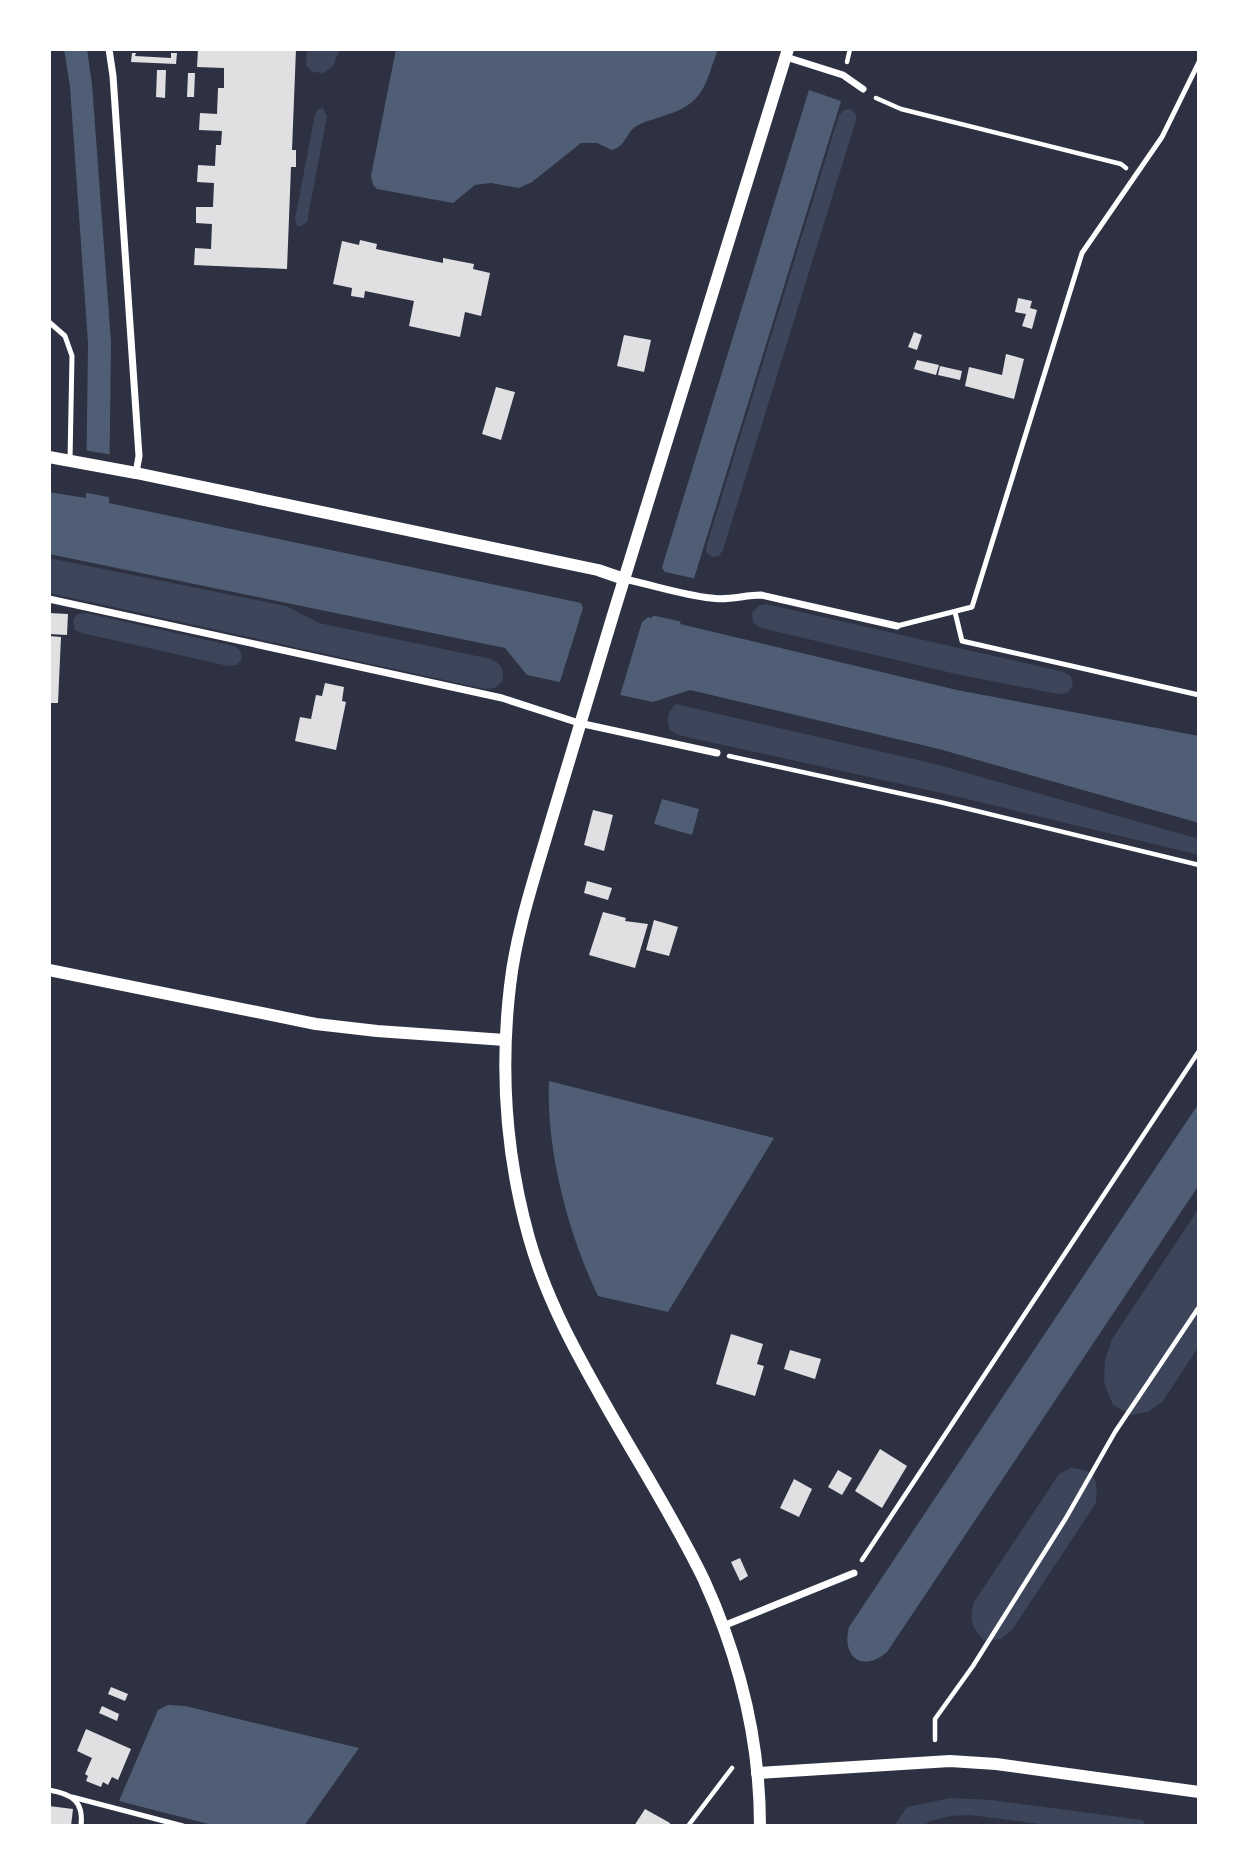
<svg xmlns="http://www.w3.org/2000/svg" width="1248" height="1875" font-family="'Source Sans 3',sans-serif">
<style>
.green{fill:#3c4559}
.water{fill:#4f5d75}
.pier{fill:#2d3142}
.building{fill:#e0e0e3}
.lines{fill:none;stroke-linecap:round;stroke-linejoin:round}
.path{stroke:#fff;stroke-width:4.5}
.service{stroke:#fff;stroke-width:5}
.minor{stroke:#fff;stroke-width:7}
.tertiary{stroke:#fff;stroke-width:12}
</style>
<rect width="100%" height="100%" fill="#2d3142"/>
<g class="green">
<path d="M 307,49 L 340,49 L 333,66 L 324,73 L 312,72 L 306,65 Z"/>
<path d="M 323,108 L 327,116 L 307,222 L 299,227 L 296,224 L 295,219 L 315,114 L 318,109 Z"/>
<path d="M 851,109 L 856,114 L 856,120 L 723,550 L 719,556 L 712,557 L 706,552 L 707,544 L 839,115 L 844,110 Z"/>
<path d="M 49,558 L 286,606 L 319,623 L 491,659 C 502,665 505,670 502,682 L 495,688 L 485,689 L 49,593 Z"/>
<path d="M 766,604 L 1064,672 L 1071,677 L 1073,686 L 1067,693 L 1058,694 L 960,675 L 761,628 L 753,623 L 752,613 L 758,606 Z"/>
<path d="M 86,613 L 234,646 L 240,650 L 242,658 L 237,665 L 228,666 L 82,633 L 75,630 L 73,621 L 77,614 Z"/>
<path d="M 676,704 L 935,764 L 1199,839 L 1199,855 L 946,794 L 678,735 L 670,730 C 666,719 667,712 676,704 Z"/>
<path d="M 1199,1208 L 1199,1346 L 1163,1401 L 1148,1412 L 1131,1415 L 1113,1405 L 1104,1383 L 1105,1360 L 1112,1339 Z"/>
<path d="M 1071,1468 C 1096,1469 1098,1480 1096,1503 L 1012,1630 L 1001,1639 L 985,1641 C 971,1628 969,1620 974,1602 L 1059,1474 Z"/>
<path d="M 950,1798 L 991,1800 L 1142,1820 L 1147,1826 L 1055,1826 L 970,1815 L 951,1816 L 930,1821 L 923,1826 L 894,1826 L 907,1807 Z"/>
</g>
<g class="water">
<path d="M 64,49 L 87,49 L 92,84 L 111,342 L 109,503 L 652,618 L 663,564 L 809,90 L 841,101 L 680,624 L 957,690 L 1199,736 L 1199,823 L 939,749 L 690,690 L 653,702 L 527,675 L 505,648 L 49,554 L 49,492 L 86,498 L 88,343 L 70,87 Z"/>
<path d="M 396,49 L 718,49 C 705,84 705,103 666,115 C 656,119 644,121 635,127 C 625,135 626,146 612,150 L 597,143 L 581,143 L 532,182 L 519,188 L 491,183 L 475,185 L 453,203 L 377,189 L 373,185 L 371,176 Z"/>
<path d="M 662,799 L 699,809 L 692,835 L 654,824 Z"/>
<path d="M 549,1081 L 774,1138 L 668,1312 L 598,1296 C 568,1234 546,1150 549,1081 Z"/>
<path d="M 1199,1103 L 1199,1185 L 887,1652 C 863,1673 841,1657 849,1627 Z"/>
<path d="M 168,1705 L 185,1706 L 359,1748 L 304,1826 L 216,1826 L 119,1801 L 158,1710 Z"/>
</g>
<g class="pier">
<path d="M 84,450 L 113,455 L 113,498 L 83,492 Z"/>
<path d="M 660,565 L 665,572 L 697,579 L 684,622 L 692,624 L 651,615 L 642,622 L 619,699 L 559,685 L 583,608 L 579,599 L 651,615 Z"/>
</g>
<g class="building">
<path d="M 198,49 L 296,49 L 292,150 L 296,150 L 296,167 L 291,167 L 287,269 L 194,265 L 195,248 L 211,249 L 212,224 L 196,223 L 196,207 L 213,207 L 214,183 L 197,182 L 198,165 L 215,166 L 216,145 L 221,145 L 222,131 L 199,130 L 200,113 L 217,114 L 218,88 L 224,88 L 224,68 L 197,67 Z"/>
<path d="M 132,53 L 136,53 L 135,56 L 171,58 L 171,53 L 177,53 L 176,64 L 131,62 Z"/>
<path d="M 157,70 L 166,70 L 165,98 L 156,97 Z"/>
<path d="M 188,73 L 195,73 L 194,97 L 187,97 Z"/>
<path d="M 360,240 L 377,244 L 376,249 L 443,263 L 443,258 L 474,264 L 473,269 L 490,273 L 481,316 L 465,312 L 460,337 L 409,326 L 414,301 L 365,291 L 364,298 L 351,296 L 352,288 L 333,284 L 342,241 L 359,245 Z"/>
<path d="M 1018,298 L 1032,301 L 1030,308 L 1037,310 L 1032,329 L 1022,326 L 1026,314 L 1015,312 Z"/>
<path d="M 914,332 L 922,335 L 917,350 L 908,347 Z"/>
<path d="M 624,335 L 651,340 L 644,372 L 617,366 Z"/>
<path d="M 1006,354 L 1024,359 L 1014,399 L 965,386 L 969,367 L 1002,375 Z"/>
<path d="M 917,360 L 939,365 L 936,375 L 914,369 Z"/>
<path d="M 940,366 L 962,371 L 960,380 L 938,375 Z"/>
<path d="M 496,387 L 515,392 L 501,440 L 482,434 Z"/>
<path d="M 49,613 L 68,614 L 67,635 L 49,634 Z"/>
<path d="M 49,636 L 61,637 L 58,703 L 49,703 Z"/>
<path d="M 325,683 L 344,687 L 342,701 L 346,702 L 336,750 L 295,741 L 300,717 L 311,719 L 316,695 L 322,696 Z"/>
<path d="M 593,810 L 613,815 L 604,851 L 584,845 Z"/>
<path d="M 587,881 L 612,888 L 608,900 L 584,893 Z"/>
<path d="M 603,912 L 626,918 L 625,921 L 648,924 L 635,968 L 589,955 Z"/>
<path d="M 654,920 L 678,927 L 669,956 L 646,950 Z"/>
<path d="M 731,1334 L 763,1344 L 757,1364 L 764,1366 L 755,1396 L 716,1384 Z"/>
<path d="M 790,1350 L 821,1359 L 815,1379 L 784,1369 Z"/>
<path d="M 880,1449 L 907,1466 L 882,1508 L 855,1491 Z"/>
<path d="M 838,1470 L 852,1478 L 842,1495 L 828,1487 Z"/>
<path d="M 794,1479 L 812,1489 L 799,1517 L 780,1508 Z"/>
<path d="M 740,1558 L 748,1576 L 740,1581 L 731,1562 Z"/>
<path d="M 111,1687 L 128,1694 L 125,1701 L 108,1694 Z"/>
<path d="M 102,1706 L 119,1714 L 117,1721 L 99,1713 Z"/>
<path d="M 86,1729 L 131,1749 L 118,1780 L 112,1777 L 108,1785 L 103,1782 L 101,1787 L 86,1781 L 88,1776 L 85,1774 L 92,1758 L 77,1751 Z"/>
<path d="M 49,1806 L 73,1809 L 71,1826 L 49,1826 Z"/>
<path d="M 645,1809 L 670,1823 L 669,1826 L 634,1826 Z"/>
</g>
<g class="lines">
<g class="path">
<path d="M 847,62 L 850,49"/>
<path d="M 876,98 L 901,109 L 1121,164 L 1126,168"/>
<path d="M 729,756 L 944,803 L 1199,865"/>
<path d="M 862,1560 L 1199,1051"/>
<path d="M 935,1740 L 935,1719 L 973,1666 L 1066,1518 L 1115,1432 L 1199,1307"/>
<path d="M 688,1826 L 732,1768"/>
</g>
<g class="service">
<path d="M 49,322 L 65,336 L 72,356 L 70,460"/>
<path d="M 955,612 L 962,641 L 1199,695"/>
<path d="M 897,626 L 972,607 L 1082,253 L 1162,137 L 1199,62"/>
<path d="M 49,1790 C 72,1794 84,1801 81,1826"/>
<path d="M 72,1797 L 183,1826"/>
</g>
<g class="minor">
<path d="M 109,49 L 113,76 L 139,456 L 136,473"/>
<path d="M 786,57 L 843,75 L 863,89"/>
<path d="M 624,579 C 653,585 682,595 711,598 C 728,601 744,595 761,595 L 897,626"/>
<path d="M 49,599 L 502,698 L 579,723 L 717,753"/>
<path d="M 723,1626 L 854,1573"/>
</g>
<g class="tertiary">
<path d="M 49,457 L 136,473 L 598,570 L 624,579"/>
<path d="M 49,970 L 316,1024 L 377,1031 L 505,1040"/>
<path d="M 757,1773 L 950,1761 L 996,1764 L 1199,1792"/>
<path d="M 760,1826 C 760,1742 739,1657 704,1580 C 677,1524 643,1470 612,1416 C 579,1358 547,1302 529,1238 C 506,1156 500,1071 510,986 C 516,933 533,882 548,831 C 569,759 591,687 613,615 C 670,426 731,238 788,49"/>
</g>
</g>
<rect width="1248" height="1875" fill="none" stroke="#ffffff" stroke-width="102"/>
</svg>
